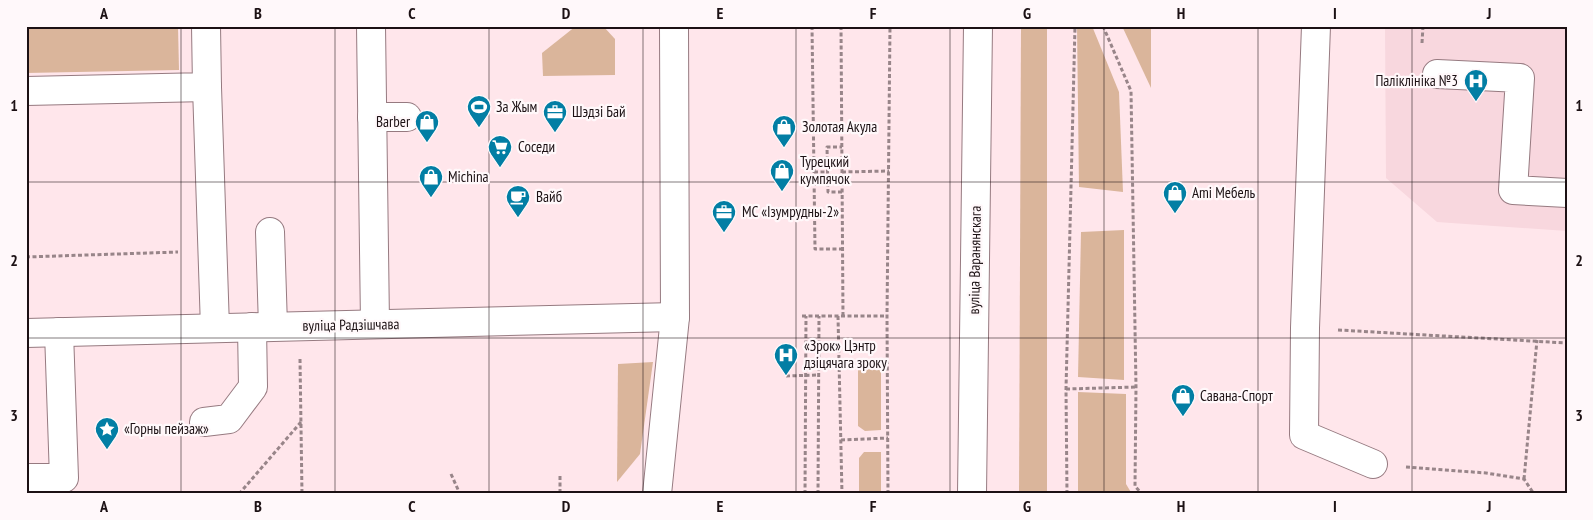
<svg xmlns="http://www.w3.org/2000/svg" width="1593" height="520" font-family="'PT Sans Narrow',sans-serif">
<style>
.built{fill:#f8d7de}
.green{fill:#dab59b}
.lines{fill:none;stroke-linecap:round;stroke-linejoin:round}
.minor-casing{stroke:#967a80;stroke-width:30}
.major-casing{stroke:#967a80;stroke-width:30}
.path{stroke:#988589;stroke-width:3;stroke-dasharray:4 2.5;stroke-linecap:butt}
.minor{stroke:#fff;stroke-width:28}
.major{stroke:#fff;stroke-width:28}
.grid{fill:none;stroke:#1c1114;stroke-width:1;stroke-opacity:0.55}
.labels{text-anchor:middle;stroke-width:4.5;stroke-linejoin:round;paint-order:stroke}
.poi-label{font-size:15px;fill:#1c1114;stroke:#fff8fa;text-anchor:start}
.street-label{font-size:15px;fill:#1c1114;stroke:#fff8fa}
.neatline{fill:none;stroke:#1c1114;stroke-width:2}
.grid-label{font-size:16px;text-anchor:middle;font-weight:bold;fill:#1c1114}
</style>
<rect width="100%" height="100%" fill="#ffe6eb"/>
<path class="built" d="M 1385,26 L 1567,26 L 1567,231 L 1437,222 L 1386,178 Z"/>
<g class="green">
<path d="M 26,26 L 178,26 L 179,70 L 26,73 Z"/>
<path d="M 576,26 L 603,26 L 615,39 L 615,75 L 543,76 L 542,53 Z"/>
<path d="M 1021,26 L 1047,26 L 1047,494 L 1019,494 Z"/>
<path d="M 1077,26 L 1092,26 L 1119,92 L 1123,192 L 1079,187 Z"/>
<path d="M 1122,26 L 1151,26 L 1151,88 Z"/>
<path d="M 1124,230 L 1124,380 L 1078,377 L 1081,232 Z"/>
<path d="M 653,362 L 640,454 L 617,482 L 618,364 Z"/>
<path d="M 863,362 L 881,362 L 881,430 L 865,431 L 858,426 L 858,368 Z"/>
<path d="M 1078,392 L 1126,394 L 1126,484 L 1132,494 L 1078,494 Z"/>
<path d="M 864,452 L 881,452 L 881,494 L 859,494 L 859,458 Z"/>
</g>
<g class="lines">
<g class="minor-casing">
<g id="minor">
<path d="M 371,26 L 375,324"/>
<path d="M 1316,26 L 1305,328 L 1304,435 L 1373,464"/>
<path d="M 1437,74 L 1520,78 L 1513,190 L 1567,193"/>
<path d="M 207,87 L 215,328"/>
<path d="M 26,91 L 207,87 L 206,26"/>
<path d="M 372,117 L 407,117"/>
<path d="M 270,232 L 273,326"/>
<path d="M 26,333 L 675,317"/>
<path d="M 204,422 L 229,419 L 253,387 L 252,327"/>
<path d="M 26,478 L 64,478 L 59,332"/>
<path d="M 657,494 L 675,317 L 674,26"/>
</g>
</g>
<g class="major-casing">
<path id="major" d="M 972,494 L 978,26"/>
</g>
<g class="path">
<path d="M 812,26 L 815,249 L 843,249"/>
<path d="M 841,26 L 843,316"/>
<path d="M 1103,26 L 1131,91 L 1136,387 L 1135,486 L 1142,494"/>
<path d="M 1422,43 L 1423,26"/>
<path d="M 814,172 L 827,172"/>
<path d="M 842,172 L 889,171"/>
<path d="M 842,192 L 828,192 L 827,147 L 842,147"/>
<path d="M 26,257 L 178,252"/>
<path d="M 802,316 L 886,316"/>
<path d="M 838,316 L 842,494"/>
<path d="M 1338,330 L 1567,343"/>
<path d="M 300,359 L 302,494"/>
<path d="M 786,376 L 818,375"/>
<path d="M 1066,389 L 1136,387"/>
<path d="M 841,440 L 888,438"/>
<path d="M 1406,467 L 1486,473 L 1524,479 L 1534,494"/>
<path d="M 451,474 L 460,494"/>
<path d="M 560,476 L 560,494"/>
<path d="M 1524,479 L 1537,340"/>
<path d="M 239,494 L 301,422"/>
<path d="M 805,494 L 806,316"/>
<path d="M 818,494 L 819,316"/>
<path d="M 888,494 L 887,316 L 890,26"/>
<path d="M 1067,494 L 1066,389 L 1075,26"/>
</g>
<use href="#minor" class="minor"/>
<use href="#major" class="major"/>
</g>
<path class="grid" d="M 181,26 L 181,494M 335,26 L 335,494M 489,26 L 489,494M 643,26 L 643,494M 796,26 L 796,494M 950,26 L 950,494M 1104,26 L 1104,494M 1258,26 L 1258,494M 1412,26 L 1412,494M 26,182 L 1567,182M 26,338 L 1567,338"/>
<defs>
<g id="hospital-pin" transform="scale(1.25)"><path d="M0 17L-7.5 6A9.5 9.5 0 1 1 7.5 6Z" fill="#027ea4" stroke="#fff8fa"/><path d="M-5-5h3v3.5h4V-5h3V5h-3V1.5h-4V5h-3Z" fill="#fff"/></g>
<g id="stadium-pin" transform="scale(1.25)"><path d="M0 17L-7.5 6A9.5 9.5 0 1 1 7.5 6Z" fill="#027ea4" stroke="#fff8fa"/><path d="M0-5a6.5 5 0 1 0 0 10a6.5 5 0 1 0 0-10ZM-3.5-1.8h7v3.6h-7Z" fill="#fff"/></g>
<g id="office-pin" transform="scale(1.25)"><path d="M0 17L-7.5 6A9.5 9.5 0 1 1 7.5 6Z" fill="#027ea4" stroke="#fff8fa"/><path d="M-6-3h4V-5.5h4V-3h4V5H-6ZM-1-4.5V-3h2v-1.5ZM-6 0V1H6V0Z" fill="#fff"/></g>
<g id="shop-pin" transform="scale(1.25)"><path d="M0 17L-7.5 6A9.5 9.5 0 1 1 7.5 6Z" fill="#027ea4" stroke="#fff8fa"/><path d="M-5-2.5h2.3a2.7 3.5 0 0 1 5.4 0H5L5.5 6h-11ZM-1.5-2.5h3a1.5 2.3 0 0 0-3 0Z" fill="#fff"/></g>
<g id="supermarket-pin" transform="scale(1.25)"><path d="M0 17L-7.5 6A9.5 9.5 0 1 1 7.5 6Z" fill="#027ea4" stroke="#fff8fa"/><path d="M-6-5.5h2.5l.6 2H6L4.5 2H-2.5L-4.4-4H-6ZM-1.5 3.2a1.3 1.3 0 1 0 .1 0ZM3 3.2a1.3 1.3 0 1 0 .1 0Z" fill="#fff"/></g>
<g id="cafe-pin" transform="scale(1.25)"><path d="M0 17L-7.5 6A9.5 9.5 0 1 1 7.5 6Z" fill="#027ea4" stroke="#fff8fa"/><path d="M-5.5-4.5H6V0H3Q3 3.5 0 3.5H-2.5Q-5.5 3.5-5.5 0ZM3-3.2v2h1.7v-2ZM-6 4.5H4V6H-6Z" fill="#fff"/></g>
<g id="sight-pin" transform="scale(1.25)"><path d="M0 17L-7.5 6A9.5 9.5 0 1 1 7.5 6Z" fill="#027ea4" stroke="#fff8fa"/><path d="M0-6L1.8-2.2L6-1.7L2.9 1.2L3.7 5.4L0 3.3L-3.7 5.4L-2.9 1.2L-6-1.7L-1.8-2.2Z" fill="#fff"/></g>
</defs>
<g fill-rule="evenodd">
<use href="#hospital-pin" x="1476" y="81"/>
<use href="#stadium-pin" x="479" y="107"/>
<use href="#office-pin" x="555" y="112"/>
<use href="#shop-pin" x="427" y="122"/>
<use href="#shop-pin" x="784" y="127"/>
<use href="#supermarket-pin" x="500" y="147"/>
<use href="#shop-pin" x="782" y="171"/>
<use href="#shop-pin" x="431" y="177"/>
<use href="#shop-pin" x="1175" y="193"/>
<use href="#cafe-pin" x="518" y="197"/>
<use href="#office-pin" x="724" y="212"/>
<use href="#hospital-pin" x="786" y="355"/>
<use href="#shop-pin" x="1183" y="396"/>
<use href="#sight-pin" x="107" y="429"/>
</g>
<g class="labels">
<g class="poi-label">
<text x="1458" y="86" text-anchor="end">Паліклініка №3</text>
<text x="496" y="112">За Жым</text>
<text x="572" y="117">Шэдзі Бай</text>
<text x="410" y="127" text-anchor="end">Barber</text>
<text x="802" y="132">Золотая Акула</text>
<text x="518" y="152">Соседи</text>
<text x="800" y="167">Турецкий<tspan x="800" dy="17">кумпячок</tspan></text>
<text x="448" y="182">Michina</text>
<text x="1192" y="198">Ami Мебель</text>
<text x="536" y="202">Вайб</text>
<text x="742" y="217">МС «Ізумрудны-2»</text>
<text x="804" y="351">«Зрок» Цэнтр<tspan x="804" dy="17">дзіцячага зроку</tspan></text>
<text x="1200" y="401">Савана-Спорт</text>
<text x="124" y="434">«Горны пейзаж»</text>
</g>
<g class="street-label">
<text transform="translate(975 260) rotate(-89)" y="5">вуліца Варанянскага</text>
<text transform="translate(351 325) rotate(-1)" y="5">вуліца Радзішчава</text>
</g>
</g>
<rect width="1593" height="520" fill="none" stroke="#fff8fa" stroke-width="55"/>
<rect x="28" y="28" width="1538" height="464" class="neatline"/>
<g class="grid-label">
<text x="104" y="19">A</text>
<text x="258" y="19">B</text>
<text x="412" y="19">C</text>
<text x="566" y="19">D</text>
<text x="720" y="19">E</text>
<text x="873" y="19">F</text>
<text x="1027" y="19">G</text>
<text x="1181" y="19">H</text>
<text x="1335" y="19">I</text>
<text x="1489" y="19">J</text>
<text x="14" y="111">1</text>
<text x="1579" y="111">1</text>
<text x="14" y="266">2</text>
<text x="1579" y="266">2</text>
<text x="14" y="421">3</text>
<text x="1579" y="421">3</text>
<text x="104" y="512">A</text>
<text x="258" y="512">B</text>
<text x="412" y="512">C</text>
<text x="566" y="512">D</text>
<text x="720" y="512">E</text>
<text x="873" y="512">F</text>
<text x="1027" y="512">G</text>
<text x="1181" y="512">H</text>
<text x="1335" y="512">I</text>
<text x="1489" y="512">J</text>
</g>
</svg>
